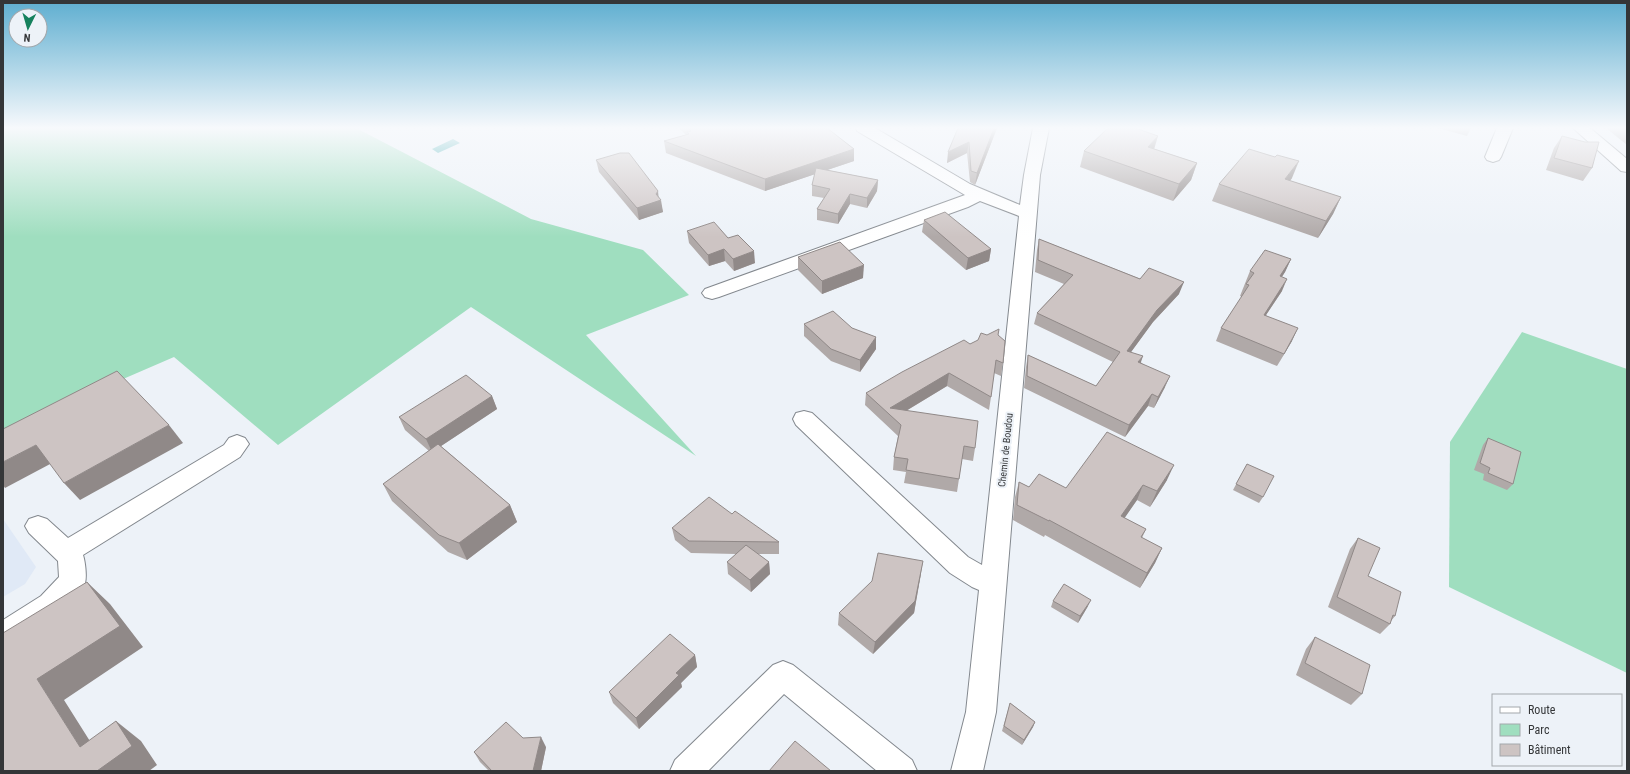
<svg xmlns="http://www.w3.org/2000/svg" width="1630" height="774" font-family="'Roboto Condensed',sans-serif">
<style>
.built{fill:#e0e9f6}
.green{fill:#9fdebf}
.water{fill:#30a6ab}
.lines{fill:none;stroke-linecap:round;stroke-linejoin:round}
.minor-casing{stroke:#83888e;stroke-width:2}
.minor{fill:#fff;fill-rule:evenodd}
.wall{fill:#b0a9a8}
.shaded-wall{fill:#908988}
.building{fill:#cdc4c3;stroke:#908988}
.labels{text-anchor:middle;stroke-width:4;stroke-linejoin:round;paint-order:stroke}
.street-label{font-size:10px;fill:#343638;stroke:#edf2f8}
</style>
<rect width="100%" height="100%" fill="#edf2f8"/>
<path class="built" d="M 3,519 L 36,567 L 25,584 L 3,597 Z"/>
<g class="green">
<path d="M 3,128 L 356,128 L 531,219 L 643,250 L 689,295 L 586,335 L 696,456 L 471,307 L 278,445 L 174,357 L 19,424 L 3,436 Z"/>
<path d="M 1522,332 L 1627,369 L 1627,673 L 1449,587 L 1450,442 Z"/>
</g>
<path class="water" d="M 453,139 L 460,143 L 438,153 L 432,149 Z"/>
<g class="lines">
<g class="minor-casing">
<g id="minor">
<path d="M 856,128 L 875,128 L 970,184 L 1020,205 L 1024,175 L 1033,128 L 1049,128 L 1040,175 L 996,712 L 983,771 L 951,771 L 966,712 L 979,590 L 972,587 L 950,573 L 796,425 L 793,419 L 796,413 L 804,411 L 812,413 L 968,557 L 982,565 L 1019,216 L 980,201 L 968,207 L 719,297 L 712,299 L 705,297 L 702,293 L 705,289 L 965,195 L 857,131 Z"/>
<path d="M 1497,128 L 1513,128 L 1501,157 L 1499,160 L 1493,162 L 1487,160 L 1485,157 Z"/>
<path d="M 1573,128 L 1590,128 L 1627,159 L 1627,172 L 1621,171 Z"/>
<path d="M 237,435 L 245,438 L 249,444 L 240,457 L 83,555 C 85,561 87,576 85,583 C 76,607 27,639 3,648 L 3,620 L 41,596 L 59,577 L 58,561 L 29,533 L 25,526 L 29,519 L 38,516 L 47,519 L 68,538 L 224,445 L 229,438 Z"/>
<path d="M 783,661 L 793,665 L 912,760 L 917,771 L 877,771 L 784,694 L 708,771 L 670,771 L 675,760 L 773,665 Z"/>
</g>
</g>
<use href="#minor" class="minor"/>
</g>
<g class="wall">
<path d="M 679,128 L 827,128 L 854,149 L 854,161 L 827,170 L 878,180 L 877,191 L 867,208 L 850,204 L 838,224 L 817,220 L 817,209 L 824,198 L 812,196 L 812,185 L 815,174 L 765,191 L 666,153 L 664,141 L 686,135 Z"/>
<path d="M 958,128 L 997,128 L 975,185 L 970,182 L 967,153 L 947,163 Z"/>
<path d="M 1438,128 L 1471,128 L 1467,136 Z"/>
<path d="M 1606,128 L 1627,128 L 1627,145 Z"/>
<path d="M 1562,136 L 1592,168 L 1583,181 L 1546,170 L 1554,148 Z"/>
<path d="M 1155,149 L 1197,163 L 1191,180 L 1173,201 L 1080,167 L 1084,151 Z"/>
<path d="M 596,160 L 659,197 L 663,212 L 639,220 L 599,172 Z"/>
<path d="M 1292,178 L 1290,181 L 1341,197 L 1333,214 L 1318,238 L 1212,201 L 1219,184 Z"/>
<path d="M 924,220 L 991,249 L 989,261 L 966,270 L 922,232 Z"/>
<path d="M 687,231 L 728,238 L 755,263 L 734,271 L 725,261 L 709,266 L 689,243 Z"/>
<path d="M 1039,239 L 1179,294 L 1153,322 L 1131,352 L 1165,387 L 1154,408 L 1148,406 L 1125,437 L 1024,388 L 1026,367 L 1028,355 L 1096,386 L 1113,362 L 1034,324 L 1037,313 L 1064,284 L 1035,272 L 1037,250 Z"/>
<path d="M 798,257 L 863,278 L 822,294 L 798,270 Z"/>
<path d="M 1291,259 L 1285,272 L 1282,277 L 1282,291 L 1266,315 L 1292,341 L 1277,366 L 1216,341 L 1221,328 L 1242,297 L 1240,296 L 1250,271 Z"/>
<path d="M 804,324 L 852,328 L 876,349 L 860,372 L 831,361 L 804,336 Z"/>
<path d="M 998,335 L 1003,363 L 1001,376 L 994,373 L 991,397 L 989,410 L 947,386 L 906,411 L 975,448 L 973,461 L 962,459 L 957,492 L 904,483 L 906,472 L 893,470 L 894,457 L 898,436 L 865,405 L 866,393 L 970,344 Z"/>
<path d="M 492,396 L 497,409 L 441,446 L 510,505 L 517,522 L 467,560 L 448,552 L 392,501 L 383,484 L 429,451 L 405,430 L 399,417 Z"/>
<path d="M 1488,438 L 1513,484 L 1507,490 L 1483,480 L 1484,474 L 1474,470 L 1483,445 Z"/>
<path d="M 1247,464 L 1263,497 L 1259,503 L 1233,490 Z"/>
<path d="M 1167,480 L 1150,507 L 1137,500 L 1124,518 L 1146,529 L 1142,538 L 1162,548 L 1155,563 L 1140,588 L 1045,535 L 1044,537 L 1013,520 L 1015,497 L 1019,482 L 1029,487 L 1066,488 Z"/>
<path d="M 732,514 L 779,542 L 779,554 L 758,554 L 769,562 L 770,574 L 751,592 L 728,574 L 727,562 L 736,554 L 691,553 L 675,540 L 672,528 Z"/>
<path d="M 1358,538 L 1368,576 L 1395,616 L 1391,621 L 1390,624 L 1380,634 L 1328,607 L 1350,549 Z"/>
<path d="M 921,574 L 914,613 L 873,654 L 838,625 L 839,613 Z"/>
<path d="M 1053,601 L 1088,606 L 1078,623 L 1051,607 Z"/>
<path d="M 1315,637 L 1362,694 L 1351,705 L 1296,675 L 1306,649 Z"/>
<path d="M 695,655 L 697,667 L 681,683 L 682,687 L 639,729 L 613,703 L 609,692 Z"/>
<path d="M 1010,703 L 1035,722 L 1033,727 L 1022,745 L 1002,731 Z"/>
<path d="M 546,747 L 541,771 L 489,771 L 480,762 L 474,752 Z"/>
</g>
<g class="shaded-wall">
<path d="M 994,128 L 997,128 L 975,185 L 977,173 Z"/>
<path d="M 1158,136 L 1153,153 L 1148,147 Z"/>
<path d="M 969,142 L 967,153 L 947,163 L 948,152 Z"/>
<path d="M 854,149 L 854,161 L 765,191 L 765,179 Z"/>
<path d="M 1299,161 L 1292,178 L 1278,196 L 1285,179 Z"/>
<path d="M 1197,163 L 1191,180 L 1173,201 L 1179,184 Z"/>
<path d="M 878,180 L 877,191 L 867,208 L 867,198 Z"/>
<path d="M 658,191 L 659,201 L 661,200 L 663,212 L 639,220 L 637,208 L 656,194 Z"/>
<path d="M 850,194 L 850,204 L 838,224 L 838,214 Z"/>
<path d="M 1341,197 L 1333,214 L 1318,238 L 1326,221 Z"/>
<path d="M 724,249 L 725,261 L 709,266 L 708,255 Z"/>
<path d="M 991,249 L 989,261 L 966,270 L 968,258 Z"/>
<path d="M 754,251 L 755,263 L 734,271 L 733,259 Z"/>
<path d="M 1291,259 L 1285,272 L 1274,288 L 1280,276 Z"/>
<path d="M 864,265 L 863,278 L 822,294 L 822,281 Z"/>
<path d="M 1287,279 L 1282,291 L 1258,327 L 1264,315 Z"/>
<path d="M 1184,282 L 1179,294 L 1153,322 L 1123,363 L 1127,351 L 1157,310 Z"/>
<path d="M 1298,328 L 1292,341 L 1277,366 L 1284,354 Z"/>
<path d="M 876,337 L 876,349 L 860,372 L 860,360 Z"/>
<path d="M 1143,356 L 1139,368 L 1138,362 Z"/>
<path d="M 949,373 L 947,386 L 894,418 L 890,408 Z"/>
<path d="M 1170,376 L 1165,387 L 1154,408 L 1158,397 Z"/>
<path d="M 1152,394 L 1148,406 L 1125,437 L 1129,425 Z"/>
<path d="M 492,396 L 497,409 L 432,452 L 426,439 Z"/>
<path d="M 169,425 L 183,443 L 80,500 L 64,483 Z"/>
<path d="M 36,445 L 52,463 L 5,488 L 3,485 L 3,462 Z"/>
<path d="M 1174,465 L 1167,480 L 1150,507 L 1157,491 Z"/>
<path d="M 1143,485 L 1137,500 L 1115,532 L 1121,516 Z"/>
<path d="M 510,505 L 517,522 L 467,560 L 459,543 Z"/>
<path d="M 1162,548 L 1155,563 L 1140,588 L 1147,573 Z"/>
<path d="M 923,561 L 914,613 L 873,654 L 875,642 Z"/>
<path d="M 769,562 L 770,574 L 751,592 L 750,580 Z"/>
<path d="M 87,582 L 110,604 L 143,647 L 64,700 L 105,765 L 116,721 L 141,741 L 157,765 L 149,771 L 97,771 L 80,747 L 37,679 Z"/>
<path d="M 1091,600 L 1088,606 L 1078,623 L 1080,616 Z"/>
<path d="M 695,655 L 697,667 L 681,683 L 682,687 L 639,729 L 636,718 L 676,673 Z"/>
<path d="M 1035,722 L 1033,727 L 1022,745 L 1024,740 Z"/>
<path d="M 541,737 L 546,747 L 541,771 L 533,771 Z"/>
</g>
<g class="building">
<path d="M 689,128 L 827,128 L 854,149 L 765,179 L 664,141 L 689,134 L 687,132 L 691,131 Z"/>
<path d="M 958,128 L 994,128 L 977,173 L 971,171 L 969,142 L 948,152 Z"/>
<path d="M 1108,128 L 1135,128 L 1158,136 L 1148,147 L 1197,163 L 1179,184 L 1084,151 Z"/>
<path d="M 1562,136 L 1585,142 L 1599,142 L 1592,168 L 1554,158 Z"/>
<path d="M 1249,149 L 1275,157 L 1277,155 L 1299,161 L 1285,179 L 1341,197 L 1326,221 L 1219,184 Z"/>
<path d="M 620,153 L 629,153 L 658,191 L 656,194 L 661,200 L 637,208 L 596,160 Z"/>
<path d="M 816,168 L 878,180 L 867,198 L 850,194 L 838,214 L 817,209 L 830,189 L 812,185 Z"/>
<path d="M 945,212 L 991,249 L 968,258 L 924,220 Z"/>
<path d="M 714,222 L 728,238 L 738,235 L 754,251 L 733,259 L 724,249 L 708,255 L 687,231 Z"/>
<path d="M 1039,239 L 1140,279 L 1149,268 L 1184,282 L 1157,310 L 1127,351 L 1143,356 L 1138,362 L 1170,376 L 1158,397 L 1152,394 L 1129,425 L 1027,376 L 1028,355 L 1096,386 L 1120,352 L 1037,313 L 1073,275 L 1038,260 Z"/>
<path d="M 840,242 L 864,265 L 822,281 L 798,257 Z"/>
<path d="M 1265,250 L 1291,259 L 1280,276 L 1287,279 L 1264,315 L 1298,328 L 1284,354 L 1221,328 L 1249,285 L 1246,284 L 1254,273 L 1250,271 Z"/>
<path d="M 833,311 L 852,328 L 876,337 L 860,360 L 831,349 L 804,324 Z"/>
<path d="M 999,329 L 998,335 L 1005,341 L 1003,363 L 996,360 L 991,397 L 949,373 L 890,408 L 978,421 L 975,448 L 964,446 L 959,479 L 906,470 L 908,459 L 894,457 L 901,425 L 866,393 L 902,372 L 964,340 L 970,344 L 978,340 L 981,333 L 987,335 Z"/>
<path d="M 117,371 L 169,425 L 64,483 L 36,445 L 3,462 L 3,429 Z"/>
<path d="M 466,375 L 492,396 L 426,439 L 399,417 Z"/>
<path d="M 1107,432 L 1174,465 L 1157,491 L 1143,485 L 1121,516 L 1146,529 L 1141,537 L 1162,548 L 1147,573 L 1049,520 L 1049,521 L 1017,505 L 1019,482 L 1029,487 L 1039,474 L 1066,488 Z"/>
<path d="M 1488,438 L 1521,452 L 1513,484 L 1488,473 L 1490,468 L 1480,463 Z"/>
<path d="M 438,444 L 510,505 L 459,543 L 439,535 L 383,484 Z"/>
<path d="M 1247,464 L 1274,476 L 1263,497 L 1236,484 Z"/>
<path d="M 709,497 L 732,514 L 735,511 L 779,542 L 689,541 L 672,528 Z"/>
<path d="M 1358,538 L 1380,548 L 1368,576 L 1401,592 L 1395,616 L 1393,615 L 1390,624 L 1337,597 Z"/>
<path d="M 746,545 L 769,562 L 750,580 L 727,562 Z"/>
<path d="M 878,553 L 923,561 L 915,601 L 875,642 L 839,613 L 872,581 Z"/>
<path d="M 87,582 L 120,626 L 37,679 L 80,747 L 116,721 L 132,746 L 97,771 L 3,771 L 3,633 Z"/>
<path d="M 1064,584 L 1091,600 L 1080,616 L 1053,601 Z"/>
<path d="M 670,634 L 695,655 L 676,673 L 679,675 L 636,718 L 609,692 Z"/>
<path d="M 1315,637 L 1370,665 L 1362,694 L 1305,663 Z"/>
<path d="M 1010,703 L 1035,722 L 1024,740 L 1004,726 Z"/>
<path d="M 506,722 L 523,738 L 541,737 L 533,771 L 492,771 L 474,752 Z"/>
<path d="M 795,741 L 831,771 L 769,771 Z"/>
</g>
<linearGradient id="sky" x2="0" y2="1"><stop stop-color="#5eaed0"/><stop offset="0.54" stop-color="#f7f9fc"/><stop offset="1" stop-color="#f7f9fc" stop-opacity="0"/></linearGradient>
<rect width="1630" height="237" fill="url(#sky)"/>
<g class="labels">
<g class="street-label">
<text transform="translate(1005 450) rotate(-84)" y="4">Chemin de Boudou</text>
</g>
</g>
<rect width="1630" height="774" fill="none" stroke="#343638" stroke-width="8"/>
<rect x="1492" y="694" width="130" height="72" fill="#edf2f8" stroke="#a3a7ab"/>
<rect x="1500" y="707" width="20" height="6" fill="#ffffff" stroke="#a3a7ab"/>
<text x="1528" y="714" font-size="12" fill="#343638">Route</text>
<rect x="1500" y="724" width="20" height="12" fill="#9fdebf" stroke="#a3a7ab"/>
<text x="1528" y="734" font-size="12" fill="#343638">Parc</text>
<rect x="1500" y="744" width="20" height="12" fill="#cdc4c3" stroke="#a3a7ab"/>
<text x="1528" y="754" font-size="12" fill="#343638">Bâtiment</text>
<g transform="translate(28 28) rotate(185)"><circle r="19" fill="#edf2f8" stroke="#a3a7ab"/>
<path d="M0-3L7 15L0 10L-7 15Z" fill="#15815d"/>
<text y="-6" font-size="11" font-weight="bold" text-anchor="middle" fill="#343638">N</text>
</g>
</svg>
